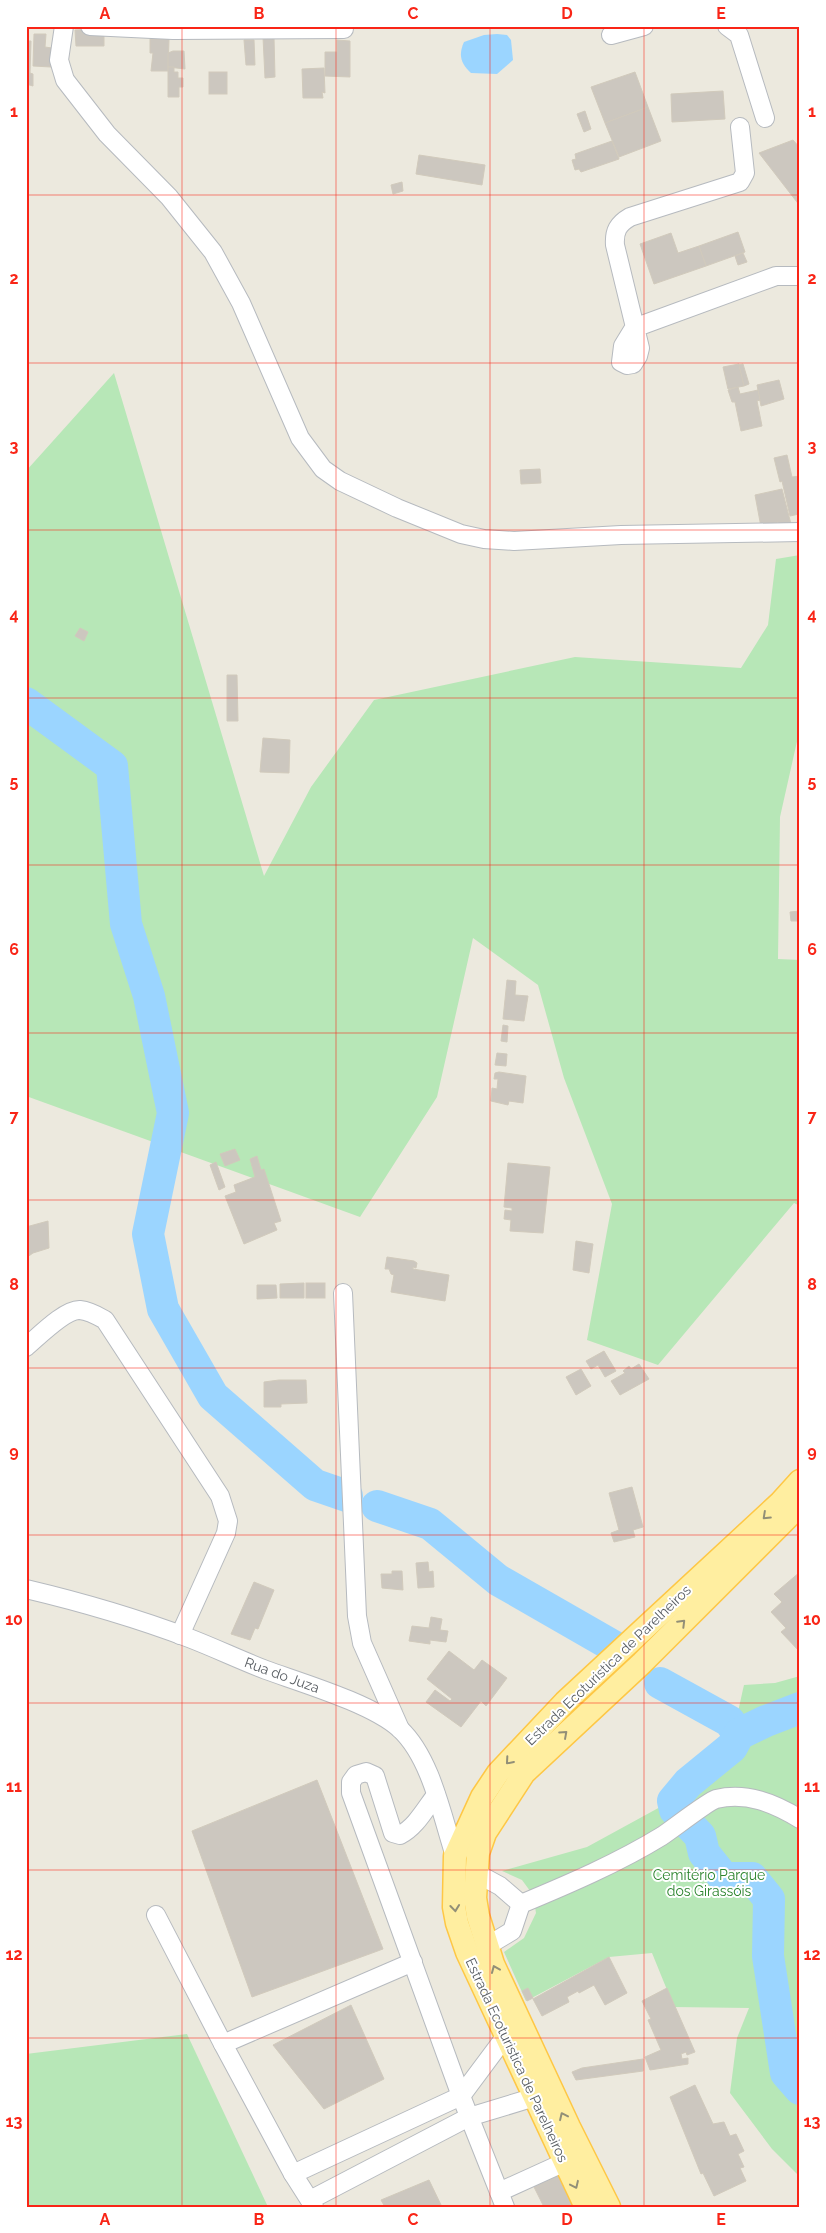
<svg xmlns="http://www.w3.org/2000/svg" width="826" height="2233" font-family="Raleway,sans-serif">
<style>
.green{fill:#b7e7b7}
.water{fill:#9bd5ff}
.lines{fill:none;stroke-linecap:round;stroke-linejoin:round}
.river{stroke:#9bd5ff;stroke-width:32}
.building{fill:#ccc7bf;stroke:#d1cabc}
.minor-casing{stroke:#b6babf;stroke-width:20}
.major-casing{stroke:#fec745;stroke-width:25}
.minor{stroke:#fff;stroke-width:18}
.major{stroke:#ffeea0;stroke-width:22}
.oneway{stroke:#928f77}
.grid{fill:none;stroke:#f92517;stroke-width:1;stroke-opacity:0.55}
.labels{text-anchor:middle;stroke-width:4;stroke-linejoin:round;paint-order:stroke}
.street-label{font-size:14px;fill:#575c61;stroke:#fff}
.park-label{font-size:14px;fill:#2c842e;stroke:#fff}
.neatline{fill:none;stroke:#f92517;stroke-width:2}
.grid-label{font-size:16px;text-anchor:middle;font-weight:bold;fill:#f92517}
</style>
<rect width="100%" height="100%" fill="#ece9de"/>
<g class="green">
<path d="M 114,373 L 264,876 L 311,787 L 374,700 L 575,657 L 741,668 L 768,625 L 776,559 L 800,555 L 800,728 L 780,817 L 778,959 L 800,960 L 800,1206 L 794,1203 L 658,1365 L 587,1340 L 612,1204 L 564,1078 L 538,985 L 473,938 L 437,1097 L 360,1217 L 26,1096 L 26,471 Z"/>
<path d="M 800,1676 L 800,2177 L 772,2149 L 730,2093 L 737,2038 L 749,2008 L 674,2007 L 652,1953 L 609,1957 L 526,2001 L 504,1952 L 524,1938 L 536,1913 L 533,1895 L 522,1880 L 502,1871 L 587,1847 L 662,1806 C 669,1798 669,1787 677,1779 C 687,1769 701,1763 712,1754 C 737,1733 737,1714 744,1685 L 775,1683 Z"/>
<path d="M 187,2034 L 268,2207 L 26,2207 L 26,2054 Z"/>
</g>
<path class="water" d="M 497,34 L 507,35 L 511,40 L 513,60 L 497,74 L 471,73 C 461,64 458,55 464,42 L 484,35 Z"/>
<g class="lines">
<g class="river">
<path d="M 26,703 L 112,766 L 126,924 L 149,996 L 173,1113 L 148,1234 L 163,1309 L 213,1396 L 315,1485 L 347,1496"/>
<path d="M 377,1506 L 430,1524 L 498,1580 L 613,1646"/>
<path d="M 660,1683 L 729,1721 L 739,1734"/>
<path d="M 800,1708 L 766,1721 L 739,1734 L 732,1747 L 688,1783 L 673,1801 L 675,1810 L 700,1836 L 704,1853 L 724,1878 L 752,1878 L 769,1899 L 768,1956 L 786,2073 L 800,2089"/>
</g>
</g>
<g class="building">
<path d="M 104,29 L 104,46 L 76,46 L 75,30 Z"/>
<path d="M 34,34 L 46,34 L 45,47 L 52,48 L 51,67 L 33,66 Z"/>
<path d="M 263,37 L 274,38 L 275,77 L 265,78 Z"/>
<path d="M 150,39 L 169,39 L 168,71 L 151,71 L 153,53 L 150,53 Z"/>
<path d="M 244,40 L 254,40 L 255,65 L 246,65 Z"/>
<path d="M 337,40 L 350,41 L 350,77 L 325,76 L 325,52 L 337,52 Z"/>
<path d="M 26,41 L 31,41 L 30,73 L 33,74 L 33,86 L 26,84 Z"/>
<path d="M 173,51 L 184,51 L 185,69 L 168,67 L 168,53 Z"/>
<path d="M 168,67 L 174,67 L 174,72 L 178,72 L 178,78 L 183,78 L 183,87 L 179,87 L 179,97 L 168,97 Z"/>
<path d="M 324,68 L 325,93 L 322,92 L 323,98 L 303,98 L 302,69 Z"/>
<rect x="209" y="72" width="18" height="22"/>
<path d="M 635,72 L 648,107 L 605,123 L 591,87 Z"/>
<path d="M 723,91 L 725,119 L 672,122 L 671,94 Z"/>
<path d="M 648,107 L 661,141 L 619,157 L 605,123 Z"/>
<path d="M 585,111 L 591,129 L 584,132 L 577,114 Z"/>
<path d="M 793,140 L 800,148 L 800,206 L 759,153 Z"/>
<path d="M 612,141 L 619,159 L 581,172 L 579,169 L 575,170 L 572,160 L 576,159 L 575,154 Z"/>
<path d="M 419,155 L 485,165 L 482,185 L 416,174 Z"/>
<path d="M 402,182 L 403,191 L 393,194 L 391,185 Z"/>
<path d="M 738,232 L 745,252 L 706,266 L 699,246 Z"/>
<path d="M 671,233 L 678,253 L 699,246 L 706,266 L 654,284 L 640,244 Z"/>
<path d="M 743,253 L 747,262 L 738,265 L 735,256 Z"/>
<path d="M 739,364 L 744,386 L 728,389 L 723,367 Z"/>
<path d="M 743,364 L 749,384 L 744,386 L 739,365 Z"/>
<path d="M 779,380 L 784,399 L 761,406 L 757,385 Z"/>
<path d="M 738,387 L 740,394 L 758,390 L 760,400 L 757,401 L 762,426 L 741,431 L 735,402 L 732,402 L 728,390 Z"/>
<path d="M 787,455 L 792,477 L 800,476 L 800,519 L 799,514 L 790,516 L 782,481 L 780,482 L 774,458 Z"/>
<path d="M 540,469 L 541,483 L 521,484 L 520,470 Z"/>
<path d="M 782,489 L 791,524 L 779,525 L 778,522 L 761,527 L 755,495 Z"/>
<path d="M 80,628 L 88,632 L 84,641 L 75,636 Z"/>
<path d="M 227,675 L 237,675 L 238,721 L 227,721 Z"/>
<path d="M 263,738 L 290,740 L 289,773 L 260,772 Z"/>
<path d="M 800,911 L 800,921 L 791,921 L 790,912 Z"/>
<path d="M 507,980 L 516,981 L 515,995 L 528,996 L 524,1021 L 503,1019 Z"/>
<path d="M 503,1025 L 508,1026 L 507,1042 L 501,1041 Z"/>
<path d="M 497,1053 L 507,1054 L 506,1066 L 495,1065 Z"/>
<path d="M 499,1072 L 526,1076 L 523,1103 L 509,1101 L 508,1105 L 491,1101 L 492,1088 L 497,1089 L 498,1079 L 494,1079 L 495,1073 Z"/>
<path d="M 235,1149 L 240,1160 L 225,1166 L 220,1154 Z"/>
<path d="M 257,1156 L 261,1170 L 264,1169 L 281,1221 L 274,1223 L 277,1230 L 244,1244 L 225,1196 L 236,1192 L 234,1185 L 255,1177 L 250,1159 Z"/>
<path d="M 216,1162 L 225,1187 L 219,1190 L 210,1165 Z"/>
<path d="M 508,1163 L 550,1167 L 543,1233 L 510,1231 L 511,1220 L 504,1219 L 505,1210 L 512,1211 L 512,1208 L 504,1207 Z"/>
<path d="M 48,1221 L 49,1248 L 33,1253 L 26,1258 L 26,1227 Z"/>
<path d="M 576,1241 L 593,1244 L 589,1273 L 573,1270 Z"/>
<path d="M 387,1257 L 414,1261 L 417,1263 L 416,1268 L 413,1267 L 413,1269 L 449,1275 L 445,1301 L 391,1292 L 394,1275 L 391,1274 L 389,1269 L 385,1269 Z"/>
<path d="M 304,1283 L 304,1298 L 280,1298 L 280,1284 Z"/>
<rect x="306" y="1283" width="19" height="15"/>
<path d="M 257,1285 L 276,1285 L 277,1298 L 257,1299 Z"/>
<path d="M 604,1351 L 616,1371 L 605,1377 L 598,1365 L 591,1369 L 586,1361 Z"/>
<path d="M 639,1364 L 649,1379 L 620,1395 L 611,1381 L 625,1373 L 623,1371 L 629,1366 L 631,1369 Z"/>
<path d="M 581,1369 L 591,1386 L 576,1395 L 566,1377 Z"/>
<path d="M 279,1380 L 306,1380 L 307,1403 L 281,1404 L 281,1407 L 264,1407 L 264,1382 Z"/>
<path d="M 632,1487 L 643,1527 L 633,1530 L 635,1537 L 614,1542 L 611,1533 L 619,1530 L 609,1493 Z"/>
<path d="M 428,1562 L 429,1572 L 433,1571 L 434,1587 L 418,1588 L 416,1563 Z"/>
<path d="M 392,1571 L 402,1571 L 403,1590 L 382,1588 L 381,1574 L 392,1574 Z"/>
<path d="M 800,1572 L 800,1652 L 781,1632 L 786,1628 L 771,1612 L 782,1602 L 774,1594 Z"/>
<path d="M 254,1582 L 274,1590 L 258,1629 L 255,1628 L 250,1640 L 231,1634 Z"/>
<path d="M 431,1617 L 442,1619 L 440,1630 L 448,1631 L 446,1642 L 430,1640 L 430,1644 L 409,1641 L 412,1626 L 429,1628 Z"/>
<path d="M 449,1651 L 474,1670 L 482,1660 L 507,1678 L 486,1706 L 481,1701 L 461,1727 L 426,1702 L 435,1690 L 450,1701 L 452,1699 L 427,1679 Z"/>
<path d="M 317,1780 L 383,1949 L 252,1997 L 192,1831 Z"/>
<path d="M 609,1957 L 627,1993 L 605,2005 L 594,1985 L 579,1993 L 578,1991 L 567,1997 L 569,2002 L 542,2016 L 533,1999 Z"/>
<path d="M 528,1988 L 533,1998 L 527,2001 L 522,1991 Z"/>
<path d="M 667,1988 L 695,2052 L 687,2055 L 686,2052 L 681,2054 L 682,2059 L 688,2058 L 688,2064 L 650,2070 L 645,2057 L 661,2050 L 648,2020 L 651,2019 L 642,2001 Z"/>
<path d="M 351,2005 L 384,2079 L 324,2109 L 273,2045 Z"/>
<path d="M 643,2059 L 643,2071 L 576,2080 L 572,2072 L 582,2068 Z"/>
<path d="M 695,2085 L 713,2124 L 724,2122 L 730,2136 L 736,2134 L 744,2151 L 738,2154 L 744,2167 L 740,2168 L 746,2181 L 714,2196 L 703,2173 L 701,2174 L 670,2097 Z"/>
<path d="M 559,2175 L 573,2207 L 544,2207 L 534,2187 Z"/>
<path d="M 429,2180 L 442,2207 L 385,2207 L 381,2200 Z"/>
</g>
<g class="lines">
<g class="minor-casing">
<g id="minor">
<path d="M 64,26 L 59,60 L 65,80 L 107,134 L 169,197 L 213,252 L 241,303 L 300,438 L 323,469 L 340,481 L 397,508 L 461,534 L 484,539 L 514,541 L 621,535 L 800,532"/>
<path d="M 90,26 L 173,30 L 344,29"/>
<path d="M 727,26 L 739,35 L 765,118"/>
<path d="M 611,35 L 644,26"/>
<path d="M 740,127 L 745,173 L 740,182 L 630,217 C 618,224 614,231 615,245 L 640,348 L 638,356 L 633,364 L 627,365 L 621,362 L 623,346 L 634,328 L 776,276 L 800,276"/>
<path d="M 343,1293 L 357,1616 L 362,1643 L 400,1729"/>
<path d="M 26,1347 C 38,1337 65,1309 80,1310 C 90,1311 98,1316 105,1320 L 220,1496 L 228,1521 L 226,1533 L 180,1635"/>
<path d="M 26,1589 C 81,1602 136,1618 189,1638 C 215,1648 240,1660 266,1670 C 302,1683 373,1704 400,1729 C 431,1758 442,1816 455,1856"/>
<path d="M 436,1795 C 425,1809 416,1827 400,1835 L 393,1833 L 375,1776 L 366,1772 L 356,1775 L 351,1782 L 351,1793 L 461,2096 L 505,2207"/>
<path d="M 476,1873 L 500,1886 L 521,1904"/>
<path d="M 156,1915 L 223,2044"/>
<path d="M 487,1946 L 512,1931 L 521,1904 C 569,1884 618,1863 662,1836 C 674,1828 707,1802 716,1799 C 747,1792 774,1803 800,1819"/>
<path d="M 293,2174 L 461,2096 L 505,2037"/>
<path d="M 499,2192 L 565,2162"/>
<path d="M 310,2200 L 469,2117 L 535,2097"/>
<path d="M 314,2207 L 293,2174 L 223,2044 L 413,1962"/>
</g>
</g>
<g class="major-casing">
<g id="major">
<path d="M 586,2207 L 467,1952 L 457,1923 L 454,1907 L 455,1856 L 482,1797 L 498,1773 L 565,1702 L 781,1502 L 800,1481"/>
<path d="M 609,2207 L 569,2127 L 493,1964 L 478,1916 L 475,1898 L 478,1853 L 485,1833 L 524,1773 L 642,1663 L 800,1505"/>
</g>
</g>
<use href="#minor" class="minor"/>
<use href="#major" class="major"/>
</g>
<defs><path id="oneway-chevron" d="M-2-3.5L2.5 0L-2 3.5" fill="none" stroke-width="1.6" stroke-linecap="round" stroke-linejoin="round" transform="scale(1.25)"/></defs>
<g class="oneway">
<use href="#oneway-chevron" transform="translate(766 1516) rotate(137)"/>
<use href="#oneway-chevron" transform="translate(682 1623) rotate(-45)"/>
<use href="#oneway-chevron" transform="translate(564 1734) rotate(-42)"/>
<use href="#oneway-chevron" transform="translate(509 1761) rotate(131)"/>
<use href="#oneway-chevron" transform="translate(455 1908) rotate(84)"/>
<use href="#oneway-chevron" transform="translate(495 1969) rotate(-113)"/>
<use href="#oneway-chevron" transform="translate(563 2116) rotate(-115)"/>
<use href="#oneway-chevron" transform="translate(575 2185) rotate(65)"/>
</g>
<path class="grid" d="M 182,26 L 182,2207M 336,26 L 336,2207M 490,26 L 490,2207M 644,26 L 644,2207M 26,195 L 800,195M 26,363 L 800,363M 26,530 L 800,530M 26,698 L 800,698M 26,865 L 800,865M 26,1033 L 800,1033M 26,1200 L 800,1200M 26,1368 L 800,1368M 26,1535 L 800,1535M 26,1703 L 800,1703M 26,1870 L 800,1870M 26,2038 L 800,2038"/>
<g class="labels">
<g class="street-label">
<text transform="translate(608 1665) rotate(-44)" y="5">Estrada Ecoturistica de Parelheiros</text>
<text transform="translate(282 1675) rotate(20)" y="5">Rua do Juza</text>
<text transform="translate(517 2060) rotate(65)" y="5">Estrada Ecoturistica de Parelheiros</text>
</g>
<g class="park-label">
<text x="709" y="1880">Cemitério Parque<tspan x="709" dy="16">dos Girassóis</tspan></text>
</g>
</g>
<rect width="826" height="2233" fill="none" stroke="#ffffff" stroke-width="55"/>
<rect x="28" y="28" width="770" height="2178" class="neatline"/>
<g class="grid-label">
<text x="105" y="19">A</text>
<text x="259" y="19">B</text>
<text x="413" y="19">C</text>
<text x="567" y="19">D</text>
<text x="721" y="19">E</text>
<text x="14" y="117">1</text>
<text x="812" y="117">1</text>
<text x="14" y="284">2</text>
<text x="812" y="284">2</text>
<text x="14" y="452">3</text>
<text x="812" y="452">3</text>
<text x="14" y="620">4</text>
<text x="812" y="620">4</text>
<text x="14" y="787">5</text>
<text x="812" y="787">5</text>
<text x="14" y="955">6</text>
<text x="812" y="955">6</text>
<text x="14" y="1122">7</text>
<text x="812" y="1122">7</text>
<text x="14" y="1290">8</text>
<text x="812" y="1290">8</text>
<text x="14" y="1457">9</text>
<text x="812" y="1457">9</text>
<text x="14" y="1625">10</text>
<text x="812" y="1625">10</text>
<text x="14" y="1792">11</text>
<text x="812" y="1792">11</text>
<text x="14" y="1960">12</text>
<text x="812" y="1960">12</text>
<text x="14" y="2127">13</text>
<text x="812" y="2127">13</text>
<text x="105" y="2225">A</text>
<text x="259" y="2225">B</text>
<text x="413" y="2225">C</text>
<text x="567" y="2225">D</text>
<text x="721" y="2225">E</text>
</g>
</svg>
